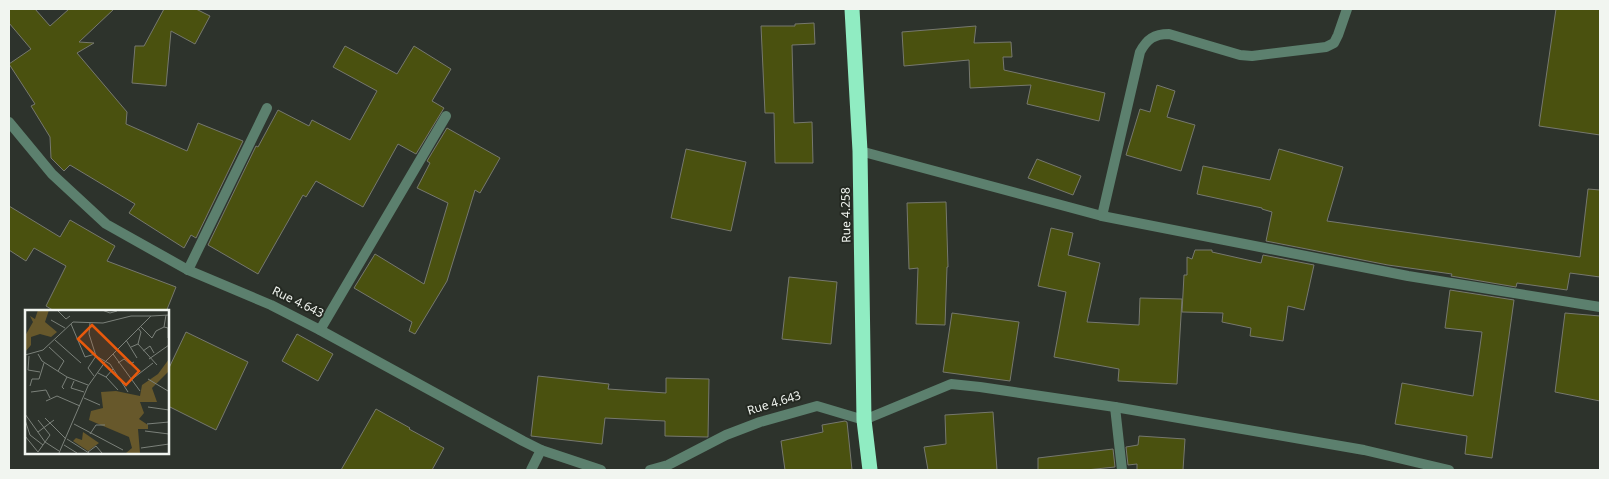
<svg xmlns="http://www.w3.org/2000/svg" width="1609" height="479" font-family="'Noto Sans',sans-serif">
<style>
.building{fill:#4a510f;stroke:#76786e}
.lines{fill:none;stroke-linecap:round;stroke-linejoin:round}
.street{stroke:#5c806e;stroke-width:10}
.highway{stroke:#90ecc2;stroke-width:15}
.labels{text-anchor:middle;stroke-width:4;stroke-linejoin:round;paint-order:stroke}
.street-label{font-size:12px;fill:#f1f5f0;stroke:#242922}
.inset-road{fill:none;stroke:#7b817a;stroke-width:1}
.view{fill:#e8590c;fill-opacity:0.15;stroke:#e8590c;stroke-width:2.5}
.inset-edge{fill:none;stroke:#f1f5f0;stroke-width:2.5}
</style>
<rect width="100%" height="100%" fill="#2d332c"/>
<g class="building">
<path d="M 9,9 L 35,9 L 50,26 L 69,9 L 114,9 L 79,42 L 94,43 L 77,53 L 127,112 L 126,124 L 187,151 L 198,123 L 243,141 L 196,238 L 191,235 L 184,248 L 129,213 L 135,204 L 70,165 L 64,171 L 51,158 L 50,137 L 31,106 L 35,104 L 9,64 L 31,49 L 9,23 Z"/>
<path d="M 164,9 L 196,9 L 210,16 L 195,44 L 171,31 L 166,86 L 132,83 L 135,46 L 144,46 Z"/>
<path d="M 1556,9 L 1600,9 L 1600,135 L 1539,126 Z"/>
<path d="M 814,23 L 815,44 L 792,45 L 794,123 L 812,122 L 813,163 L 775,163 L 774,113 L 765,113 L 761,26 L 795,26 L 795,24 Z"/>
<path d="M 976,26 L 974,43 L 1011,42 L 1012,57 L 1003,57 L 1004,70 L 1105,93 L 1099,121 L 1027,104 L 1031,85 L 970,88 L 969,60 L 904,66 L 902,32 Z"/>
<path d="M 345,46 L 397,74 L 414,46 L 451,69 L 432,101 L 444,108 L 416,154 L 398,144 L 363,207 L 316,181 L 306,197 L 303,195 L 258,274 L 208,245 L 256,146 L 258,147 L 278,110 L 309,126 L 312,120 L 350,140 L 377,91 L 333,67 Z"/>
<path d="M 1157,85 L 1175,91 L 1167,117 L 1195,125 L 1181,171 L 1126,155 L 1140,109 L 1150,112 Z"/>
<path d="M 447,128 L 500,158 L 480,193 L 475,190 L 447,281 L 415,334 L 409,331 L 412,322 L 354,288 L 375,254 L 424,284 L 448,203 L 417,188 L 430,163 L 427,161 Z"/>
<path d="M 686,149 L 746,162 L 731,231 L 671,218 Z"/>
<path d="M 1279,149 L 1343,167 L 1327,221 L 1580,257 L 1588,189 L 1600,190 L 1600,277 L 1570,273 L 1567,290 L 1517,283 L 1516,287 L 1451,276 L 1452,274 L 1388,265 L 1266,241 L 1272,212 L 1262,209 L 1262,208 L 1197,194 L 1203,166 L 1270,180 Z"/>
<path d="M 1037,159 L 1081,176 L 1073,195 L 1028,178 Z"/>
<path d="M 946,202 L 948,267 L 947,267 L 945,325 L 916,324 L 918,268 L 909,269 L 907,203 Z"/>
<path d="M 9,206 L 60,237 L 70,220 L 115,246 L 107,261 L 176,287 L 166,312 L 56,312 L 46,306 L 66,266 L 34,248 L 26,261 L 9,250 Z"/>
<path d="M 1051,228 L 1073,233 L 1068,255 L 1100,263 L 1087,322 L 1139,325 L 1140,298 L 1182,299 L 1177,384 L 1118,381 L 1119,369 L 1054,357 L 1066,292 L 1038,286 Z"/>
<path d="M 1195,250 L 1212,250 L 1212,252 L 1261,263 L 1263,255 L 1314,265 L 1304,310 L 1288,306 L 1283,341 L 1250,336 L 1251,328 L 1222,322 L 1223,313 L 1182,312 L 1184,275 L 1187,275 L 1187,257 L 1192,259 Z"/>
<path d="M 789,277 L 837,282 L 831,344 L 782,339 Z"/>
<path d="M 1450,290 L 1514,300 L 1492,458 L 1465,454 L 1467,436 L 1395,424 L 1402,383 L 1473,396 L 1482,332 L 1445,328 Z"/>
<path d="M 952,313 L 1019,322 L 1010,381 L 943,372 Z"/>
<path d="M 1565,313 L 1600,316 L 1600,401 L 1555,392 Z"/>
<path d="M 186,332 L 248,362 L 216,430 L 168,406 L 168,370 Z"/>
<path d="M 297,334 L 333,354 L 318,381 L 282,361 Z"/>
<path d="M 538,376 L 609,384 L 608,389 L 666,393 L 666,378 L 709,379 L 708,437 L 665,436 L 665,421 L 605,418 L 602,444 L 531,436 Z"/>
<path d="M 376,409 L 410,428 L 409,429 L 444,448 L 432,470 L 341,470 Z"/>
<path d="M 993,412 L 997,470 L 928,470 L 924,447 L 946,444 L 945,415 Z"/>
<path d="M 845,421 L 847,422 L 852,470 L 785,470 L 781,441 L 823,432 L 822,425 Z"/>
<path d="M 1139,436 L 1185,439 L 1183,470 L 1137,470 L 1137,464 L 1128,465 L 1126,447 L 1138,445 Z"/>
<path d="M 1113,449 L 1115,467 L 1086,470 L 1038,470 L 1038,458 Z"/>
</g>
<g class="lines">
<g class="street">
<path d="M 9,122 L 52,174 L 106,224 L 188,270 L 271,305 L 320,330 L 523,441 L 541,450 L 601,470"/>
<path d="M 860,151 L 1102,216 L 1408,276 L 1600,307"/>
<path d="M 1102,216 L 1140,52 C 1147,39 1154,34 1169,34 L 1240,55 L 1252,56 L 1326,47 L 1334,43 L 1338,35 L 1347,9"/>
<path d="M 188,270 L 267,108"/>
<path d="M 320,330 L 446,116"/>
<path d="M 1115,407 L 1122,470"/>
<path d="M 531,470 L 541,450"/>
<path d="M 650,470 L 668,465 L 726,435 L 760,422 L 817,406 L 864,420 L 951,384 L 980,387 L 1115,407 L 1364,450 L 1449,470"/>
</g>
<path class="highway" d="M 852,9 L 860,151 L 864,420 L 870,470"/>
</g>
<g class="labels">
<g class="street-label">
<text transform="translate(846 215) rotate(-91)" y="4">Rue 4.258</text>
<text transform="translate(298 302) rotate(26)" y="4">Rue 4.643</text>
<text transform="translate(774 403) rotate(-17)" y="4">Rue 4.643</text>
</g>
</g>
<g transform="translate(25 310)">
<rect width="144" height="144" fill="#2d332c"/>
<path d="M 13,0 L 24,0 L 20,12 L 32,22 L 26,27 L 15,24 L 6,27 L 6,35 L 0,42 L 0,26 L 8,12 L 5,6 L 10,9 ZM 144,49 L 144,61 L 127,78 L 132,92 L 115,92 L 119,103 L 114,109 L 123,115 L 123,119 L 113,119 L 115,143 L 101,143 L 107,138 L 104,127 L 64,110 L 66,101 L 78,98 L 76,82 L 91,81 L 115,86 L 117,75 L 133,64 ZM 58,122 L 74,133 L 63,141 L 48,131 L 51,128 L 57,130 Z" fill="#67582b"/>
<path class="inset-road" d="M 32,0 L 41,9 L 45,6M 77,0 L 85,3 L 92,1M 141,5 L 139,17 L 143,18 L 143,28M 26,10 L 40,18M 65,13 L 64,24 L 71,46 L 85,54 L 103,82M 46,14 L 60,47 L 70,44M 115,16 L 127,28 L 131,21 L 139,17M 30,30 L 56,53M 101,30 L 112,48M 113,34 L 116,22 L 113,18M 24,37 L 39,51 L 33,61M 106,37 L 113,34 L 132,55M 118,41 L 125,36 L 129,43M 13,44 L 17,51 L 42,67M 88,44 L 115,81M 0,45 L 18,40 L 48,12 L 78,13 L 106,6 L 126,6M 4,46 L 3,60 L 15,62M 124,49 L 144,35M 93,53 L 99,49 L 105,54 L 109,52M 73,63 L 81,67 L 88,59M 69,66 L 63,58 L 71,46M 81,67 L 93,80M 123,69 L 143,81M 106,70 L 128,53M 49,71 L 46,78 L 59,82M 5,76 L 7,69 L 14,69 L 19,53M 39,79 L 37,77 L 42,67 L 63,75M 6,82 L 21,80 L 25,88M 59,88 L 75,95M 21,91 L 32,86 L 55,96M 123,97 L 144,100M 0,104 L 20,132 L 34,141M 20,108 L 41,129M 0,110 L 5,125 L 18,135M 49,114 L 98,140M 122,114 L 144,112M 120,121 L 144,124M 13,122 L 29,110M 65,124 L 71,115 L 80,115M 0,126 L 13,142 L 25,125 L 13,110M 42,129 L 64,143M 39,135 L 52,143M 116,138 L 144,134M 63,142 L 71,136 L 77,143M 34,143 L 63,76 L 80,52 L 126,6 L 144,5"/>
<path class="view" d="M 67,15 L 114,61 L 101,75 L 53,29 Z"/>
<rect width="144" height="144" class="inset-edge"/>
</g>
<rect width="1609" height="479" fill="none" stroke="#f1f5f0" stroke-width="20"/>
</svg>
